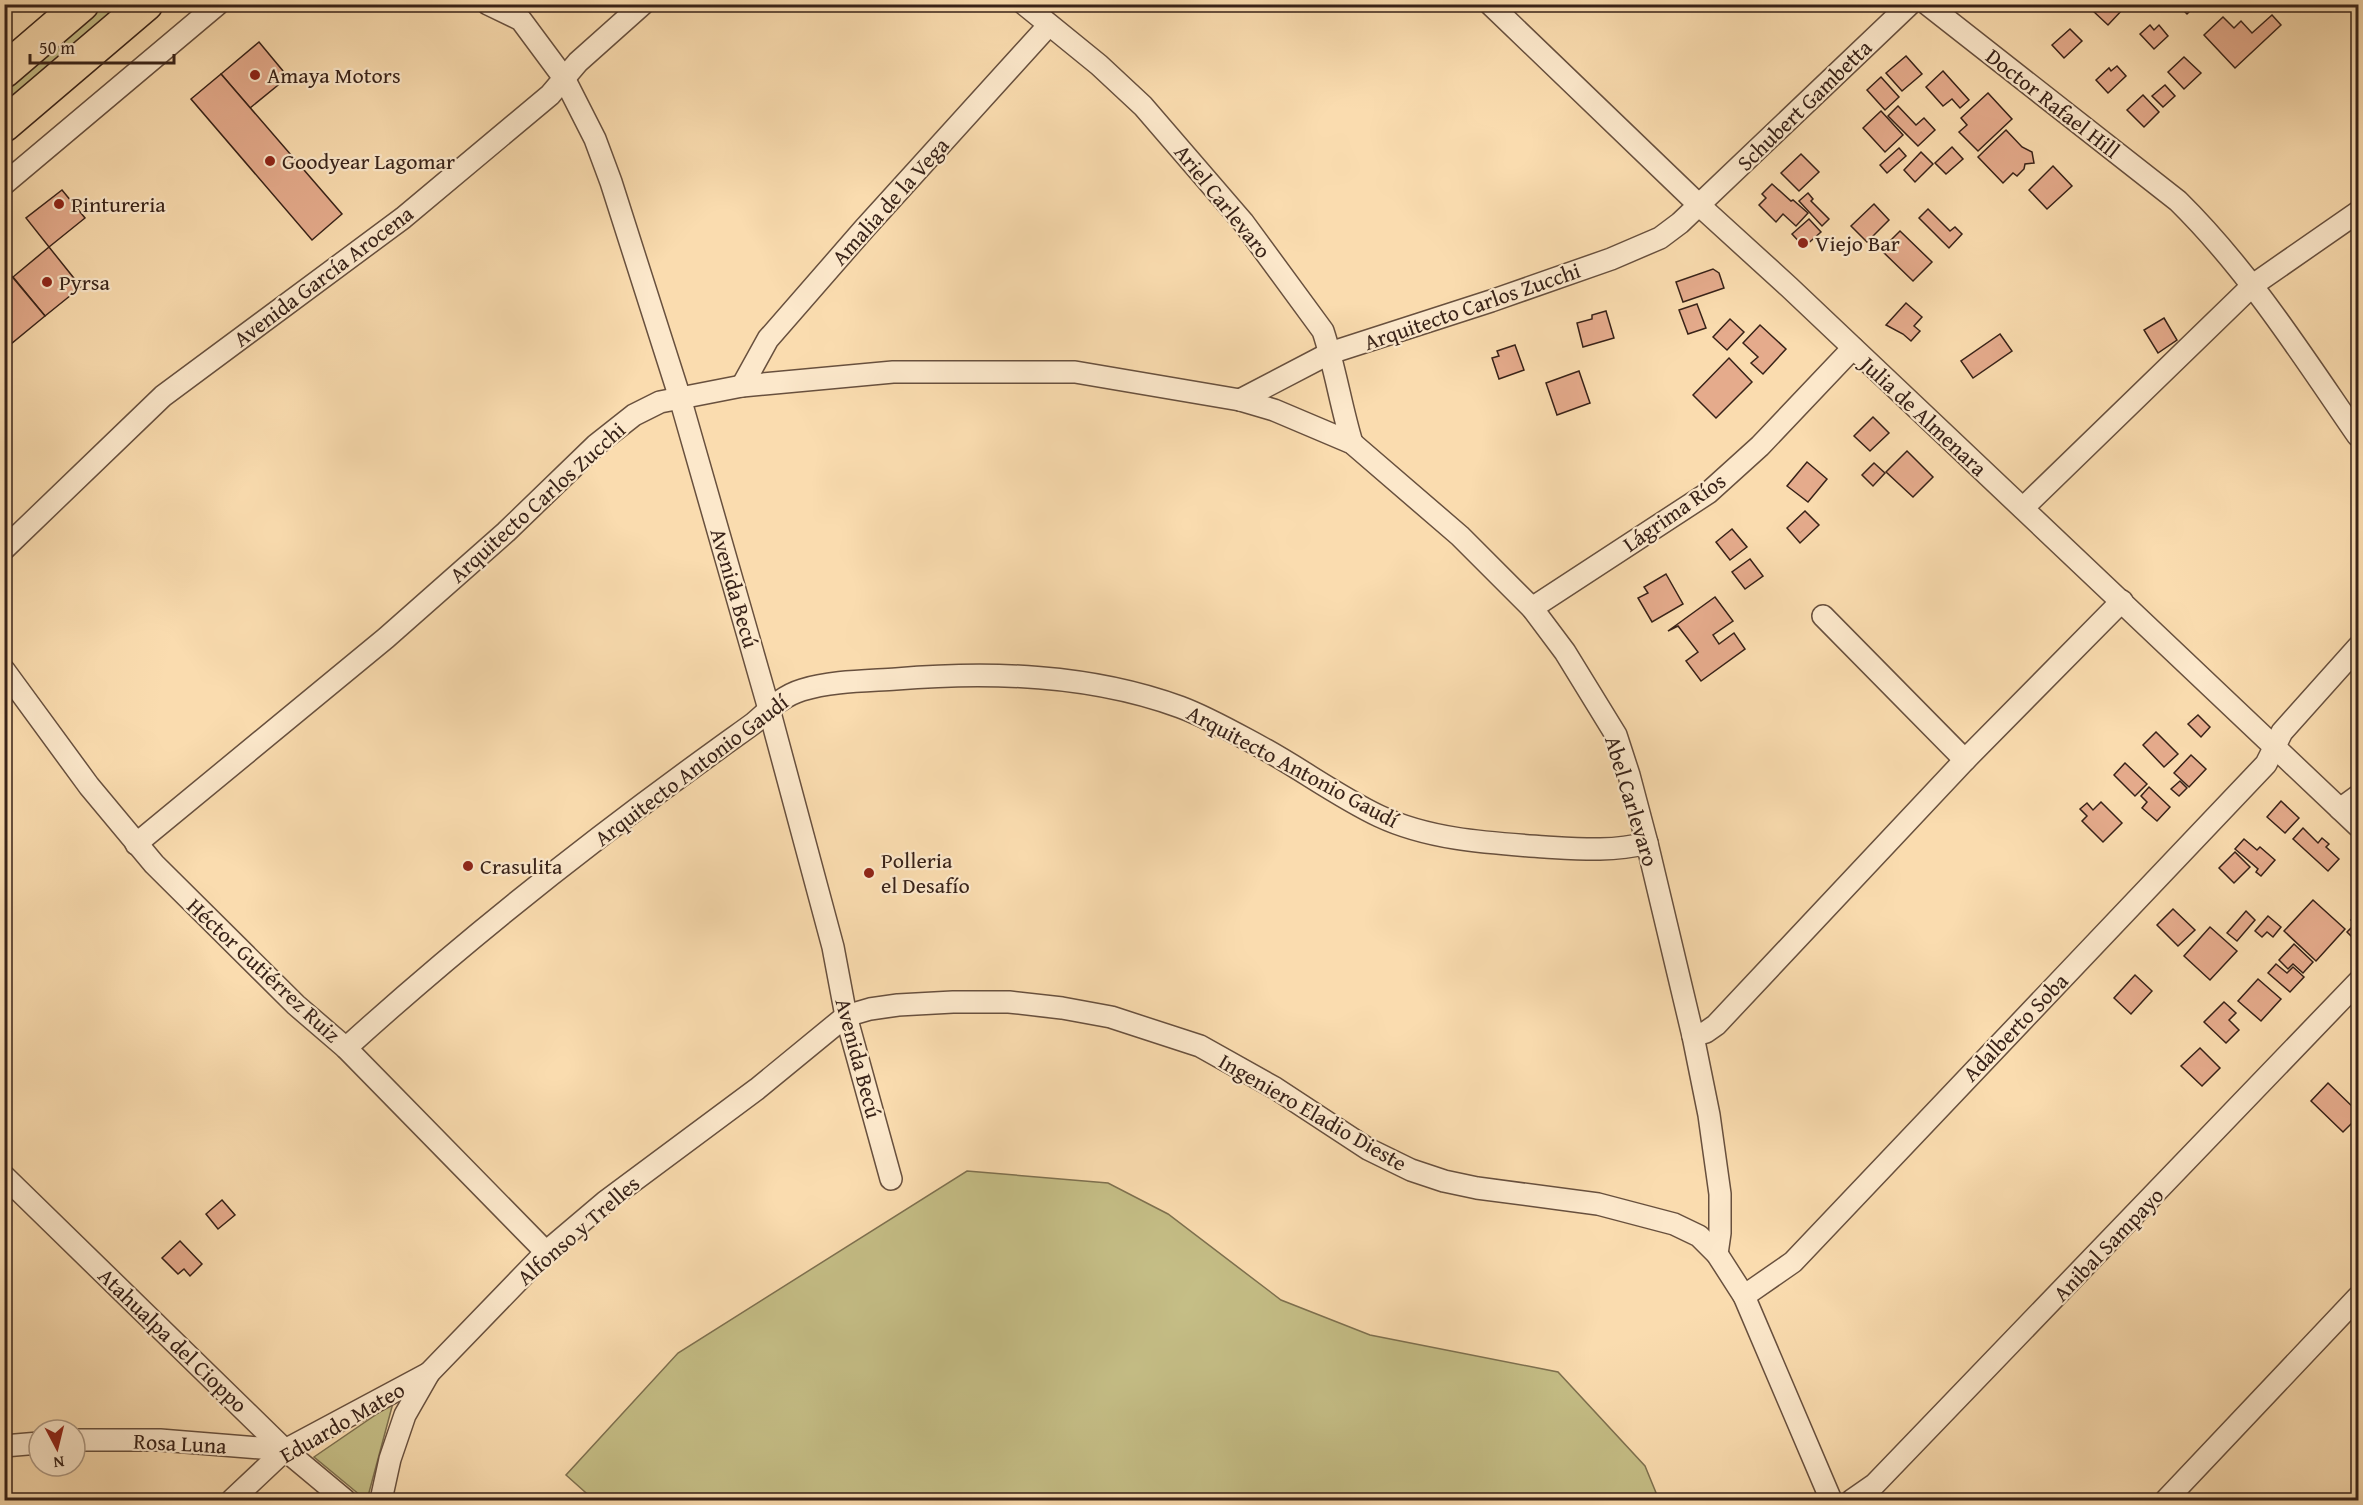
<svg xmlns="http://www.w3.org/2000/svg" width="2363" height="1505" font-family="'Gentium Book Plus',serif">
<style>
.green{fill:#c5be86;stroke:#7e704f;stroke-width:1.5}
.building{fill:#e5ab8c;stroke:#382218;stroke-width:1.5}
.lines{fill:none;stroke-linecap:round;stroke-linejoin:round}
.street-casing{stroke:#68503e;stroke-width:24}
.primary-casing{stroke:#382218;stroke-width:36}
.street{stroke:#fce8cb;stroke-width:21}
.primary{stroke:#fadcaf;stroke-width:33}
.poi-dot{fill:#8f2418;stroke:#fce8cb;stroke-width:2}
.labels{text-anchor:middle;stroke-width:4.5;stroke-linejoin:round;paint-order:stroke}
.poi-label{font-size:22px;fill:#382218;stroke:#fce8cb;text-anchor:start}
.street-label{font-size:22px;fill:#382218;stroke:#fce8cb}
</style>
<rect width="100%" height="100%" fill="#fadcaf"/>
<filter id="stains"><feTurbulence type="fractalNoise" baseFrequency=".00333" numOctaves="4"/><feColorMatrix values="0 0 0 0 .2 0 0 0 0 .09 0 0 0 0 .02 0 0 0 .5 -.17"/></filter>
<radialGradient id="worn" r=".72"><stop offset=".6" stop-color="#630" stop-opacity="0"/><stop offset="1" stop-color="#630" stop-opacity=".3"/></radialGradient>
<g class="green">
<path d="M 102,5 L 121,5 L 5,107 L 5,87 Z"/>
<path d="M 967,1171 L 1108,1183 L 1168,1214 L 1281,1300 L 1370,1335 L 1558,1372 L 1645,1466 L 1659,1500 L 594,1500 L 566,1475 L 678,1353 Z"/>
<path d="M 393,1403 L 367,1500 L 366,1500 L 314,1457 Z"/>
</g>
<g class="building">
<path d="M 2099,4 L 2123,4 L 2125,7 L 2108,25 L 2093,11 Z"/>
<path d="M 2177,4 L 2197,4 L 2187,14 Z"/>
<path d="M 2272,15 L 2281,25 L 2235,68 L 2204,35 L 2223,17 L 2234,28 L 2241,21 L 2252,33 Z"/>
<path d="M 2150,25 L 2154,30 L 2159,25 L 2168,36 L 2154,49 L 2140,34 Z"/>
<path d="M 2070,29 L 2082,41 L 2064,58 L 2052,45 Z"/>
<path d="M 259,42 L 288,77 L 250,108 L 221,74 Z"/>
<path d="M 1906,56 L 1922,74 L 1902,91 L 1886,73 Z"/>
<path d="M 2184,57 L 2201,73 L 2184,89 L 2168,72 Z"/>
<path d="M 2117,66 L 2126,76 L 2108,93 L 2096,80 L 2109,68 L 2111,71 Z"/>
<path d="M 1943,71 L 1969,100 L 1960,108 L 1952,99 L 1943,106 L 1926,87 Z"/>
<path d="M 221,74 L 342,214 L 312,240 L 191,99 Z"/>
<path d="M 1881,77 L 1899,97 L 1885,110 L 1867,90 Z"/>
<path d="M 2165,85 L 2175,96 L 2163,107 L 2152,96 Z"/>
<path d="M 1988,93 L 2012,119 L 1978,151 L 1959,132 L 1967,125 L 1961,118 Z"/>
<path d="M 2143,95 L 2159,112 L 2144,127 L 2127,110 Z"/>
<path d="M 1898,106 L 1916,125 L 1924,118 L 1935,130 L 1918,146 L 1888,116 Z"/>
<path d="M 1881,111 L 1903,135 L 1885,152 L 1863,128 Z"/>
<path d="M 2006,130 L 2022,147 L 2032,152 L 2034,163 L 2025,164 L 2024,169 L 2017,176 L 2013,173 L 2003,183 L 1978,157 Z"/>
<path d="M 1952,147 L 1963,159 L 1946,174 L 1935,163 Z"/>
<path d="M 1899,148 L 1906,156 L 1887,173 L 1880,165 Z"/>
<path d="M 1921,152 L 1933,164 L 1915,182 L 1904,170 Z"/>
<path d="M 1801,154 L 1819,172 L 1799,191 L 1781,173 Z"/>
<path d="M 2053,166 L 2072,186 L 2047,209 L 2029,190 Z"/>
<path d="M 1772,184 L 1791,201 L 1793,200 L 1808,213 L 1796,226 L 1783,214 L 1776,222 L 1759,205 L 1766,198 L 1762,194 Z"/>
<path d="M 62,190 L 85,218 L 49,247 L 26,218 Z"/>
<path d="M 1808,193 L 1813,199 L 1811,201 L 1829,219 L 1822,226 L 1799,201 Z"/>
<path d="M 1874,204 L 1889,220 L 1867,242 L 1851,226 Z"/>
<path d="M 1928,209 L 1950,231 L 1955,227 L 1962,234 L 1949,248 L 1919,218 Z"/>
<path d="M 1809,219 L 1821,232 L 1804,247 L 1792,234 Z"/>
<path d="M 1900,231 L 1932,262 L 1913,281 L 1881,250 Z"/>
<path d="M 49,247 L 81,287 L 45,316 L 13,277 Z"/>
<path d="M 4,267 L 45,316 L 6,348 L 4,347 Z"/>
<path d="M 1713,269 L 1719,273 L 1724,288 L 1683,302 L 1676,282 Z"/>
<path d="M 1906,303 L 1922,317 L 1914,326 L 1920,331 L 1911,341 L 1903,334 L 1886,325 Z"/>
<path d="M 1697,304 L 1706,328 L 1688,334 L 1679,310 Z"/>
<path d="M 1606,311 L 1614,338 L 1583,347 L 1577,323 L 1592,319 L 1592,315 Z"/>
<path d="M 2164,318 L 2177,340 L 2158,353 L 2144,330 Z"/>
<path d="M 1730,319 L 1744,332 L 1727,350 L 1713,337 Z"/>
<path d="M 1760,325 L 1786,349 L 1763,374 L 1751,363 L 1758,357 L 1743,343 Z"/>
<path d="M 2000,334 L 2012,351 L 1973,378 L 1961,361 Z"/>
<path d="M 1515,345 L 1524,370 L 1499,379 L 1492,358 L 1499,356 L 1497,351 Z"/>
<path d="M 1729,358 L 1752,382 L 1716,418 L 1693,395 Z"/>
<path d="M 1579,371 L 1590,403 L 1557,415 L 1546,383 Z"/>
<path d="M 1873,417 L 1889,433 L 1870,451 L 1854,436 Z"/>
<path d="M 1907,451 L 1933,477 L 1913,497 L 1886,472 Z"/>
<path d="M 1807,462 L 1827,479 L 1808,502 L 1787,486 Z"/>
<path d="M 1874,463 L 1885,473 L 1873,486 L 1862,475 Z"/>
<path d="M 1805,511 L 1819,525 L 1800,543 L 1787,528 Z"/>
<path d="M 1732,529 L 1747,547 L 1730,560 L 1716,542 Z"/>
<path d="M 1750,559 L 1763,576 L 1745,589 L 1732,572 Z"/>
<path d="M 1666,574 L 1683,604 L 1652,622 L 1638,598 L 1648,593 L 1644,587 Z"/>
<path d="M 1715,597 L 1733,621 L 1713,635 L 1719,644 L 1734,633 L 1745,649 L 1701,681 L 1686,661 L 1698,652 L 1678,626 L 1668,631 Z"/>
<path d="M 2198,715 L 2210,727 L 2201,737 L 2188,724 Z"/>
<path d="M 2156,732 L 2178,754 L 2164,767 L 2143,745 Z"/>
<path d="M 2191,755 L 2206,769 L 2189,787 L 2174,773 Z"/>
<path d="M 2125,763 L 2147,784 L 2135,796 L 2114,775 Z"/>
<path d="M 2180,781 L 2187,788 L 2179,796 L 2171,789 Z"/>
<path d="M 2149,787 L 2170,807 L 2157,821 L 2142,808 L 2147,802 L 2141,796 Z"/>
<path d="M 2281,801 L 2299,818 L 2285,833 L 2267,817 Z"/>
<path d="M 2101,802 L 2122,823 L 2103,842 L 2082,821 L 2087,816 L 2080,809 L 2087,803 L 2093,810 Z"/>
<path d="M 2303,828 L 2318,843 L 2322,838 L 2329,844 L 2326,847 L 2339,859 L 2328,871 L 2293,839 Z"/>
<path d="M 2244,839 L 2257,850 L 2260,847 L 2275,860 L 2261,876 L 2256,872 L 2258,869 L 2235,849 Z"/>
<path d="M 2235,852 L 2250,867 L 2234,883 L 2219,868 Z"/>
<path d="M 2313,900 L 2345,929 L 2316,961 L 2284,931 Z"/>
<path d="M 2173,909 L 2195,930 L 2178,946 L 2157,925 Z"/>
<path d="M 2246,911 L 2255,920 L 2237,941 L 2227,933 Z"/>
<path d="M 2358,912 L 2358,943 L 2347,932 L 2355,924 L 2351,920 Z"/>
<path d="M 2268,916 L 2281,927 L 2273,937 L 2267,932 L 2262,937 L 2255,931 Z"/>
<path d="M 2210,927 L 2237,951 L 2210,980 L 2184,956 Z"/>
<path d="M 2294,944 L 2313,962 L 2303,973 L 2293,964 L 2288,969 L 2279,960 Z"/>
<path d="M 2276,964 L 2287,973 L 2293,967 L 2304,977 L 2290,992 L 2268,973 Z"/>
<path d="M 2135,975 L 2152,991 L 2131,1014 L 2114,998 Z"/>
<path d="M 2258,979 L 2281,999 L 2261,1021 L 2238,1001 Z"/>
<path d="M 2224,1002 L 2236,1013 L 2229,1020 L 2239,1030 L 2226,1043 L 2204,1022 Z"/>
<path d="M 2200,1048 L 2220,1068 L 2202,1086 L 2181,1066 Z"/>
<path d="M 2328,1083 L 2358,1112 L 2358,1117 L 2343,1132 L 2311,1101 Z"/>
<path d="M 222,1200 L 235,1215 L 218,1229 L 206,1214 Z"/>
<path d="M 180,1241 L 202,1264 L 190,1276 L 184,1269 L 178,1274 L 162,1258 Z"/>
</g>
<g class="lines">
<g class="street-casing">
<g id="street">
<path d="M 488,4 L 521,20 L 564,78 L 595,139 L 611,182 L 680,398 L 769,709 L 833,947 L 846,1016 L 891,1179"/>
<path d="M 1024,4 L 1099,65 L 1143,106 L 1243,222 L 1323,331 C 1335,367 1341,407 1352,443"/>
<path d="M 1490,4 L 1699,205 L 1789,287 L 2358,826"/>
<path d="M 1927,4 L 2178,201 C 2249,271 2302,355 2358,436"/>
<path d="M 4,184 L 218,4"/>
<path d="M 742,386 L 768,339 L 864,229 L 1049,25"/>
<path d="M 1240,400 L 1330,353 L 1491,301 L 1611,259 L 1660,238 L 1680,223 L 1910,4"/>
<path d="M 2023,508 L 2253,285 L 2358,212"/>
<path d="M 4,549 L 163,396 L 403,218 L 550,95 L 578,62 L 643,4"/>
<path d="M 1532,608 L 1708,493 L 1760,446 L 1853,348"/>
<path d="M 1823,616 L 1965,760"/>
<path d="M 4,670 L 89,786 L 154,864 L 296,1005 L 346,1048 L 546,1252"/>
<path d="M 2340,809 L 2358,796"/>
<path d="M 136,844 L 386,638 L 506,532 L 596,445 L 634,415 L 660,402 L 742,386 L 893,372 L 1075,372 L 1240,400 L 1274,410 L 1352,443 L 1460,536 L 1532,608 L 1565,652 L 1616,735 L 1629,775 L 1647,843 L 1693,1036 L 1709,1115 L 1720,1194 L 1720,1233 L 1717,1254"/>
<path d="M 1693,1036 L 1706,1032 L 1716,1025 L 1965,760 L 2122,601"/>
<path d="M 346,1048 C 464,941 589,842 718,749 C 730,740 742,732 754,723 C 769,710 782,696 802,690 C 831,681 866,681 896,679 C 991,671 1090,674 1180,707 C 1207,717 1233,732 1259,746 C 1300,768 1337,796 1379,816 C 1430,840 1490,843 1545,847 C 1579,849 1613,852 1647,843"/>
<path d="M 4,1176 L 285,1450 L 345,1500"/>
<path d="M 1744,1296 L 1793,1262 L 2266,764 L 2282,732 L 2358,647"/>
<path d="M 75,1440 L 160,1440 L 285,1450"/>
<path d="M 4,1446 L 39,1443"/>
<path d="M 232,1500 L 285,1450 L 429,1373"/>
<path d="M 381,1500 L 390,1459 L 405,1415 L 429,1373 L 546,1252 L 605,1202 L 757,1089 L 846,1016 L 870,1009 L 898,1005 L 953,1002 L 1009,1002 L 1062,1008 L 1111,1017 L 1200,1046 L 1275,1088 L 1368,1149 L 1411,1170 L 1444,1181 L 1477,1188 L 1598,1204 L 1674,1224 L 1699,1236 L 1717,1254 L 1744,1296 L 1831,1500"/>
<path d="M 1852,1500 L 1875,1484 L 2358,982"/>
<path d="M 2166,1500 L 2358,1297"/>
</g>
</g>
<g class="primary-casing">
<g id="primary">
<path d="M 4,71 L 82,4"/>
<path d="M 4,125 L 146,4"/>
</g>
</g>
<use href="#street" class="street"/>
<use href="#primary" class="primary"/>
</g>
<g class="poi-dot">
<circle cx="255" cy="75" r="6"/>
<circle cx="270" cy="161" r="6"/>
<circle cx="59" cy="204" r="6"/>
<circle cx="1803" cy="243" r="6"/>
<circle cx="47" cy="282" r="6"/>
<circle cx="468" cy="866" r="6"/>
<circle cx="869" cy="873" r="6"/>
</g>
<g class="labels">
<g class="poi-label">
<text x="267" y="83">Amaya Motors</text>
<text x="282" y="169">Goodyear Lagomar</text>
<text x="71" y="212">Pintureria</text>
<text x="1815" y="251">Viejo Bar</text>
<text x="59" y="290">Pyrsa</text>
<text x="881" y="868">Polleria<tspan x="881" dy="25">el Desafío</tspan></text>
<text x="480" y="874">Crasulita</text>
</g>
<g class="street-label">
<text transform="translate(2053 103) rotate(38)" y="8">Doctor Rafael Hill</text>
<text transform="translate(1804 105) rotate(-44)" y="8">Schubert Gambetta</text>
<text transform="translate(890 201) rotate(-48)" y="8">Amalia de la Vega</text>
<text transform="translate(1223 201) rotate(51)" y="8">Ariel Carlevaro</text>
<text transform="translate(323 276) rotate(-37)" y="8">Avenida García Arocena</text>
<text transform="translate(1472 306) rotate(-19)" y="8">Arquitecto Carlos Zucchi</text>
<text transform="translate(1924 416) rotate(43)" y="8">Julia de Almenara</text>
<text transform="translate(537 502) rotate(-42)" y="8">Arquitecto Carlos Zucchi</text>
<text transform="translate(1674 512) rotate(-35)" y="8">Lágrima Ríos</text>
<text transform="translate(735 588) rotate(74)" y="8">Avenida Becú</text>
<text transform="translate(1293 766) rotate(28)" y="8">Arquitecto Antonio Gaudí</text>
<text transform="translate(691 770) rotate(-37)" y="8">Arquitecto Antonio Gaudí</text>
<text transform="translate(1632 801) rotate(73)" y="8">Abel Carlevaro</text>
<text transform="translate(264 970) rotate(43)" y="8">Héctor Gutiérrez Ruiz</text>
<text transform="translate(2015 1027) rotate(-46)" y="8">Adalberto Soba</text>
<text transform="translate(859 1058) rotate(75)" y="8">Avenida Becú</text>
<text transform="translate(1313 1112) rotate(30)" y="8">Ingeniero Eladio Dieste</text>
<text transform="translate(578 1230) rotate(-41)" y="8">Alfonso y Trelles</text>
<text transform="translate(2108 1244) rotate(-46)" y="8">Anibal Sampayo</text>
<text transform="translate(173 1340) rotate(44)" y="8">Atahualpa del Cioppo</text>
<text transform="translate(342 1422) rotate(-30)" y="8">Eduardo Mateo</text>
<text transform="translate(180 1443) rotate(3)" y="8">Rosa Luna</text>
</g>
</g>
<rect width="2363" height="1505" fill="none" stroke="#fadcaf" stroke-width="24"/>
<rect x="6" y="6" width="2351" height="1493" fill="none" stroke="#382218" stroke-width="3"/>
<rect x="12" y="12" width="2339" height="1481" fill="none" stroke="#382218" stroke-width="1.5"/>
<g transform="translate(57 1448) rotate(173)"><circle r="28" fill="#fce8cb" stroke="#ae9983" stroke-width="1.5"/>
<path d="M0-4.5L10 22L0 15L-10 22Z" fill="#8f2418"/>
<text y="-9" font-size="16" font-weight="bold" text-anchor="middle" fill="#382218">N</text>
</g>
<path d="M30 54v9h144v-9" fill="none" stroke="#382218" stroke-width="3"/>
<text x="39" y="54" font-size="18" fill="#382218" stroke="#fce8cb" stroke-width="4.5" paint-order="stroke">50 m</text>
<rect width="100%" height="100%" filter="url(#stains)"/>
<rect width="100%" height="100%" fill="url(#worn)"/>
</svg>
